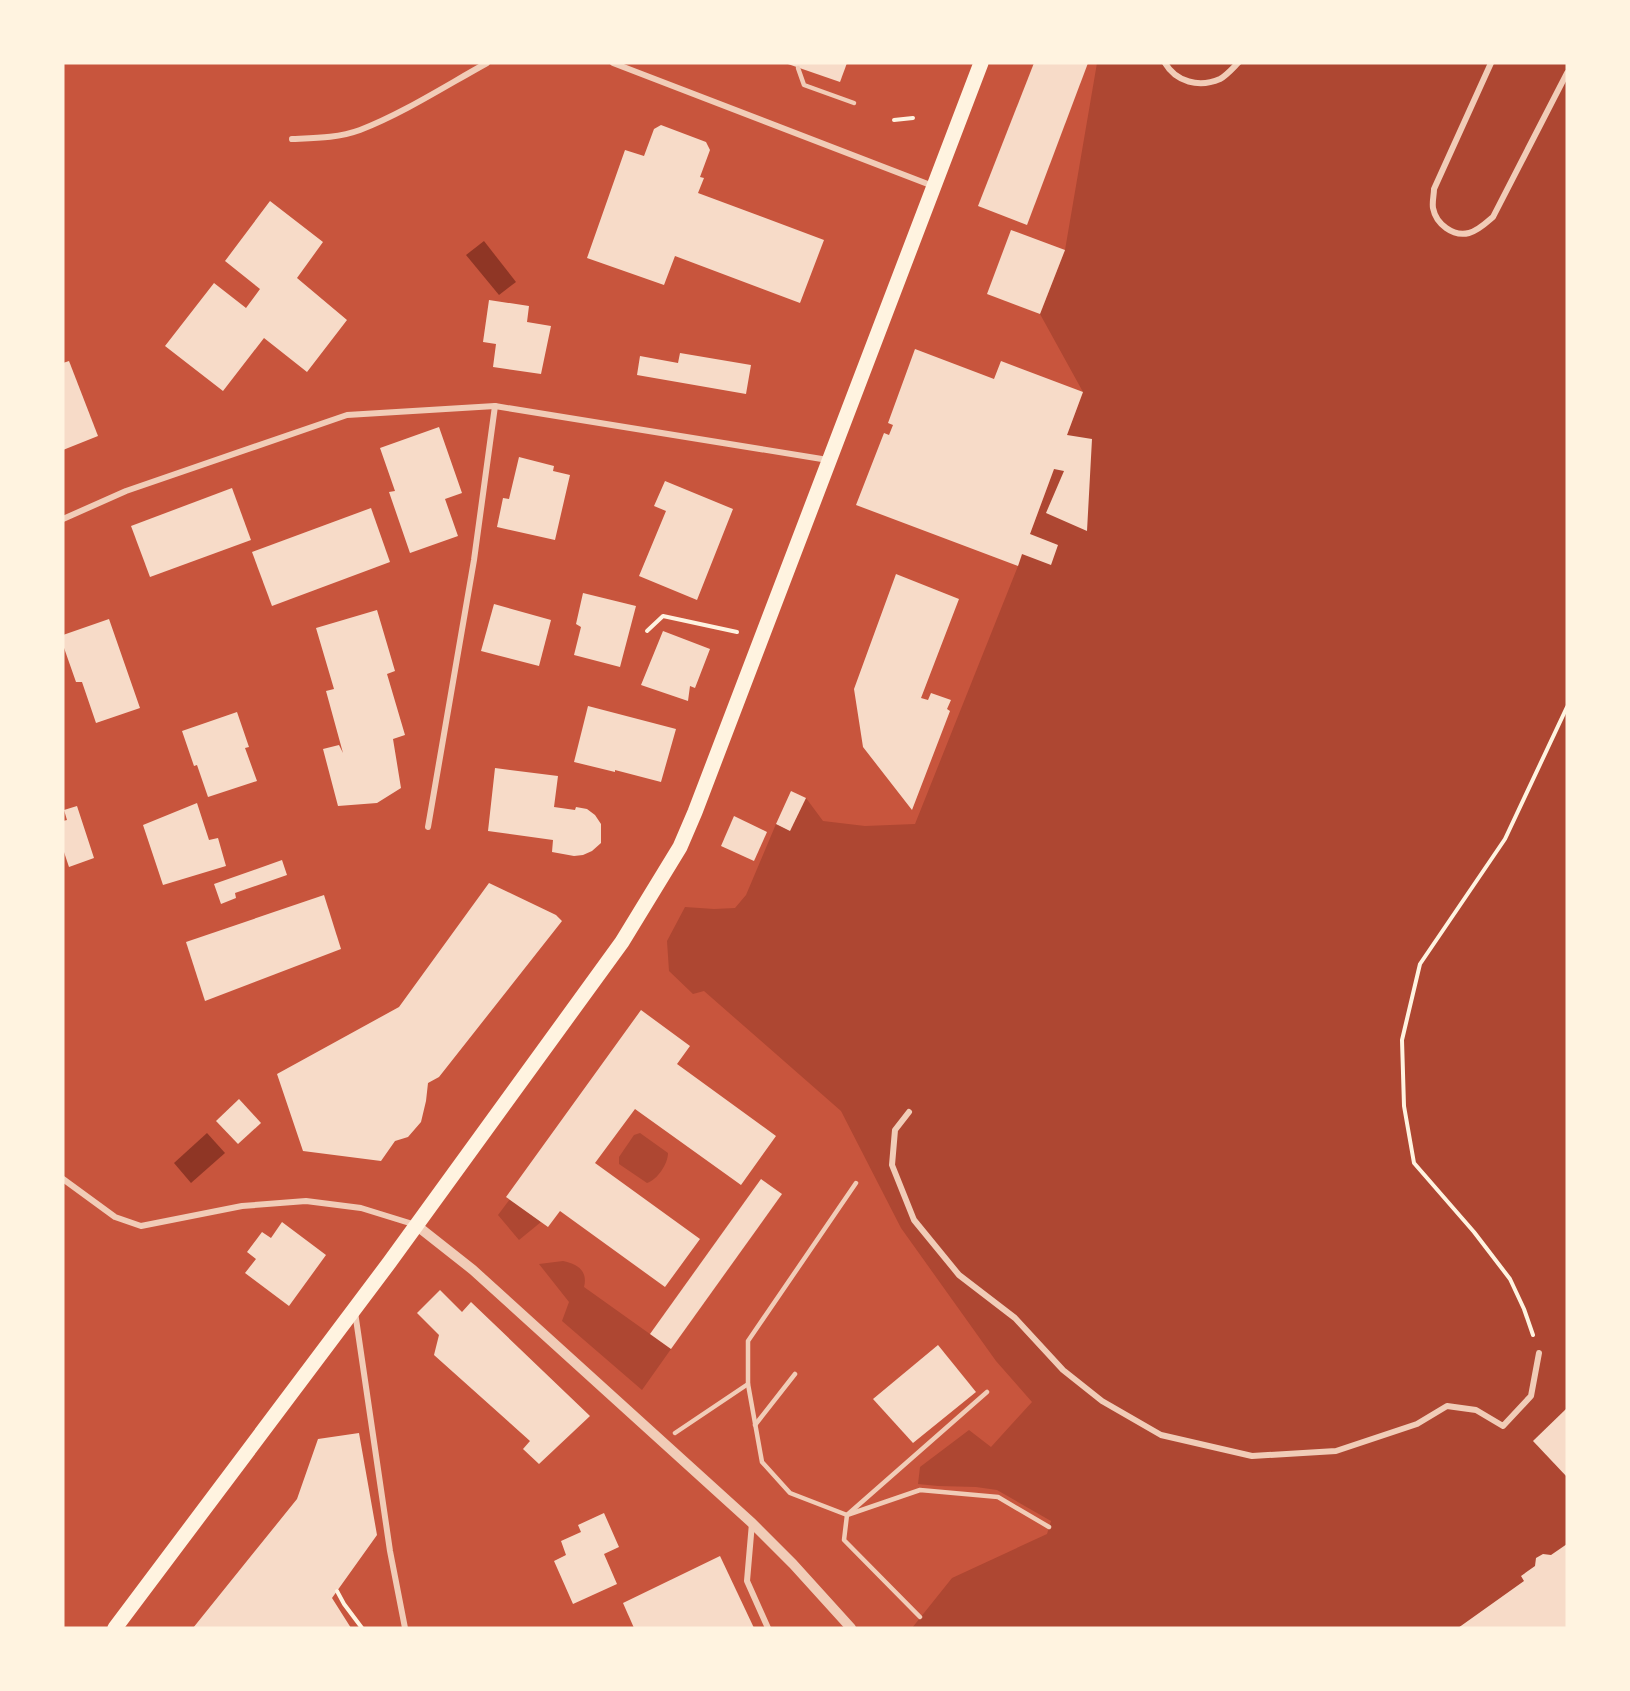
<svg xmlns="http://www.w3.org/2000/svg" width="1630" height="1691" font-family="'Work Sans',sans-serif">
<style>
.green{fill:#ae4732}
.water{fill:#8f3625}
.building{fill:#f7dbc8}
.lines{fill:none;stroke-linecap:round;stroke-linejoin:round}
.path{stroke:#fff3e0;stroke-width:4}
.service{stroke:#f1ccb7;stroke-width:4.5}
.minor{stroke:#f1ccb7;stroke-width:6}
.tertiary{stroke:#f1ccb7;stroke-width:10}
.primary{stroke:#fff3e0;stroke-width:15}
</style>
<rect width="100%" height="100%" fill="#c8553d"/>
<g class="green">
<path d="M 1097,63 L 1567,63 L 1567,1628 L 912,1628 L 952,1578 L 1047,1534 L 1051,1521 L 997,1490 L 976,1487 L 938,1486 L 918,1484 L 920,1467 L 969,1430 L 991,1447 L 1032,1402 L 996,1361 L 901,1228 L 841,1111 L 704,991 L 693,994 L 669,971 L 667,941 L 685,907 L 714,909 L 735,908 L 746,895 L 776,824 L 790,830 L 806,798 L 823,821 L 865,826 L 915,824 L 1018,566 L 1083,392 L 1040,314 L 1065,250 Z"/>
<path d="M 640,1133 L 668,1153 C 668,1164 657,1180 647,1183 L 619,1164 L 619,1157 L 634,1135 Z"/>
<path d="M 510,1199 L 541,1222 L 519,1240 L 498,1215 Z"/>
<path d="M 563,1261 C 578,1264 588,1271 584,1287 L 671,1349 L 642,1390 L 562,1321 L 569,1302 L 539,1264 Z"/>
</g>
<g class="water">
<path d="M 484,241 L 516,282 L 499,295 L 466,255 Z"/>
<path d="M 207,1133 L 225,1153 L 191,1183 L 174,1163 Z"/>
</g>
<g class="building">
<path d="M 785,63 L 847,63 L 840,82 Z"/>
<path d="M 1034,63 L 1088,63 L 1027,225 L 978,206 Z"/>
<path d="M 661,125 L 706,142 L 710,150 L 700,177 L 704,178 L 698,193 L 824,240 L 800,303 L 675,256 L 664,285 L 587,258 L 625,150 L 644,156 L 654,129 Z"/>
<path d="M 270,201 L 323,242 L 297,278 L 347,320 L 307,372 L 264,338 L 223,391 L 165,346 L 214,283 L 246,308 L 260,289 L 225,261 Z"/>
<path d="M 1011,230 L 1065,250 L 1040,314 L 987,294 Z"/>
<path d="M 489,300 L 529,306 L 527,322 L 551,326 L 541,374 L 493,367 L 496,344 L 483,342 Z"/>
<path d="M 915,349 L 994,379 L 1001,361 L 1083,392 L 1067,435 L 1092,439 L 1087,531 L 1046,513 L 1064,471 L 1054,469 L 1030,534 L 1058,545 L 1051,565 L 1022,554 L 1018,566 L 856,505 L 884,433 L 889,435 L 893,425 L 888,423 Z"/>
<path d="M 680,353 L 751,365 L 746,394 L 637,375 L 640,356 L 678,363 Z"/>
<path d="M 69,361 L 98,436 L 63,450 L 63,363 Z"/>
<path d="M 439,427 L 462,493 L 445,499 L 458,536 L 410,553 L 389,492 L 395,491 L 380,448 Z"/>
<path d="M 519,457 L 554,466 L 553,471 L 570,475 L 555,540 L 497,527 L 503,498 L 509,499 Z"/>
<path d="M 665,481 L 733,509 L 697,600 L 639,576 L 666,511 L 654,506 Z"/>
<path d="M 232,488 L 251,540 L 150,577 L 131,526 Z"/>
<path d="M 371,508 L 390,562 L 272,606 L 252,552 Z"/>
<path d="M 896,574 L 959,599 L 921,698 L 928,700 L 931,693 L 951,700 L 947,709 L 950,711 L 912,810 L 863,747 L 854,689 Z"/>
<path d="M 583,593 L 636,606 L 620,667 L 574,655 L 581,627 L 576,624 Z"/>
<path d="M 494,604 L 551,620 L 539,666 L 481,651 Z"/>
<path d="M 377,610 L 395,671 L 387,674 L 405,735 L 393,739 L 401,788 L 377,803 L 338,806 L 323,749 L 339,745 L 343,753 L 326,691 L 334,689 L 316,628 Z"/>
<path d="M 109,619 L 140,708 L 96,723 L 82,682 L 76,682 L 63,645 L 63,635 Z"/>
<path d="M 663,631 L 710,649 L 695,688 L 690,686 L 688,701 L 641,685 Z"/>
<path d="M 588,706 L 676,729 L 661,782 L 615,770 L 615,772 L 574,762 Z"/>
<path d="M 237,712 L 249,747 L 245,748 L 257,781 L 208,797 L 197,765 L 194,766 L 182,731 Z"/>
<path d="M 495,768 L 558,776 L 554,807 L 575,810 L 576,807 L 587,809 L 595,815 L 601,824 L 601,843 L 592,851 L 583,855 L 574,856 L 552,852 L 553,840 L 488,831 Z"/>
<path d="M 791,791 L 806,798 L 790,831 L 776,824 Z"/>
<path d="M 197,803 L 209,840 L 218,838 L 226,866 L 163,885 L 143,825 Z"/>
<path d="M 77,806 L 94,858 L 69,867 L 63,849 L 63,821 L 67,820 L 64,810 Z"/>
<path d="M 734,816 L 767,832 L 754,861 L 721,846 Z"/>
<path d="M 282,860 L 287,875 L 235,893 L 236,898 L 221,904 L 214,884 Z"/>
<path d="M 489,883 L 556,915 L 562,921 L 439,1077 L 428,1083 L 426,1101 L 421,1122 L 408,1137 L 395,1141 L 381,1161 L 303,1151 L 277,1074 L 399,1007 Z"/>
<path d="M 324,895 L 341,949 L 205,1001 L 186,942 Z"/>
<path d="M 641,1010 L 690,1046 L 677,1064 L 776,1136 L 741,1185 L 635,1109 L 595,1163 L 700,1239 L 665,1287 L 560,1211 L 548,1227 L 506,1197 Z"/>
<path d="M 239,1099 L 261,1123 L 238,1144 L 216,1121 Z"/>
<path d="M 761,1179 L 782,1194 L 671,1349 L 650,1334 Z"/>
<path d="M 282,1222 L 326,1255 L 289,1306 L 245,1273 L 256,1259 L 247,1252 L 262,1232 L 271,1238 Z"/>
<path d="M 440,1290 L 462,1312 L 471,1302 L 590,1416 L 539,1464 L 523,1449 L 530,1441 L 434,1355 L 439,1335 L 417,1313 Z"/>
<path d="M 938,1345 L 976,1392 L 913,1443 L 873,1399 Z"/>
<path d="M 1567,1408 L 1567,1477 L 1533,1441 Z"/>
<path d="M 359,1433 L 377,1535 L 332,1598 L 351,1628 L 193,1628 L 297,1499 L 318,1439 Z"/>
<path d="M 604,1513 L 619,1547 L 604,1554 L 617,1584 L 573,1604 L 554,1561 L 566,1555 L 561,1541 L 581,1532 L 578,1525 Z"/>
<path d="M 1567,1544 L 1567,1628 L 1458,1628 L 1524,1581 L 1521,1576 L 1535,1566 L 1536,1558 L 1543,1554 L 1551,1555 Z"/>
<path d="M 720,1556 L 754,1628 L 634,1628 L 623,1603 Z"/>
</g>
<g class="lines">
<g class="path">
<path d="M 894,120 L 913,118"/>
<path d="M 647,631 L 663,616 L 737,632"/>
<path d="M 1533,1335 L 1524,1309 L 1510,1279 L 1474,1232 L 1414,1163 L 1404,1106 L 1402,1040 L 1420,964 L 1505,839 L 1567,707"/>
<path d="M 337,1591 L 344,1604 L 362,1628"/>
</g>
<g class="service">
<path d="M 798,68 L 804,85 L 854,103"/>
<path d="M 748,1384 L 762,1462 L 790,1493 L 847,1515 L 987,1392"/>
<path d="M 755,1425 L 795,1374"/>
<path d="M 675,1433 L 748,1384 L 748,1341 L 856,1183"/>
<path d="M 920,1617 L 844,1540 L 847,1515 L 920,1490 L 998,1497 L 1049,1527"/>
</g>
<g class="minor">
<path d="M 613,63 L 933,186"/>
<path d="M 1165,63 C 1176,82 1199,88 1220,79 C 1226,76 1233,68 1238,63"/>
<path d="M 1491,63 L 1434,189 C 1434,195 1432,202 1433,208 C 1436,224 1453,237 1469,233 C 1478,231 1486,223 1493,217 L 1567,73"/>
<path d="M 292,139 C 315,138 338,138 360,130 C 402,114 447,85 487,63"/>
<path d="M 63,519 L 126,491 L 347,415 L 495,406 L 828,460"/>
<path d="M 428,827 L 474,560 L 495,406"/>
<path d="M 909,1112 L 895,1130 L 892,1165 L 914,1220 L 959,1275 L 1015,1318 L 1063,1370 L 1102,1401 L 1161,1435 L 1252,1456 L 1336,1451 L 1417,1424 L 1447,1406 L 1476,1410 L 1503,1426 L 1531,1396 L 1539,1353"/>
<path d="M 63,1179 L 115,1217 L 141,1226 L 242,1206 L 306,1201 L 361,1208 L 416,1225"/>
<path d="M 355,1312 L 390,1551 L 405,1628"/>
<path d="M 752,1523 L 747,1581 L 768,1628"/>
</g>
<path class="tertiary" d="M 416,1225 L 473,1270 L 752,1523 L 793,1564 L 851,1628"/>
<path class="primary" d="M 115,1628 L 389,1263 L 622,942 L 680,847 L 695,812 L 981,63"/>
</g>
<rect width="1630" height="1691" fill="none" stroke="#fff3e0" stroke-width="129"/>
</svg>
